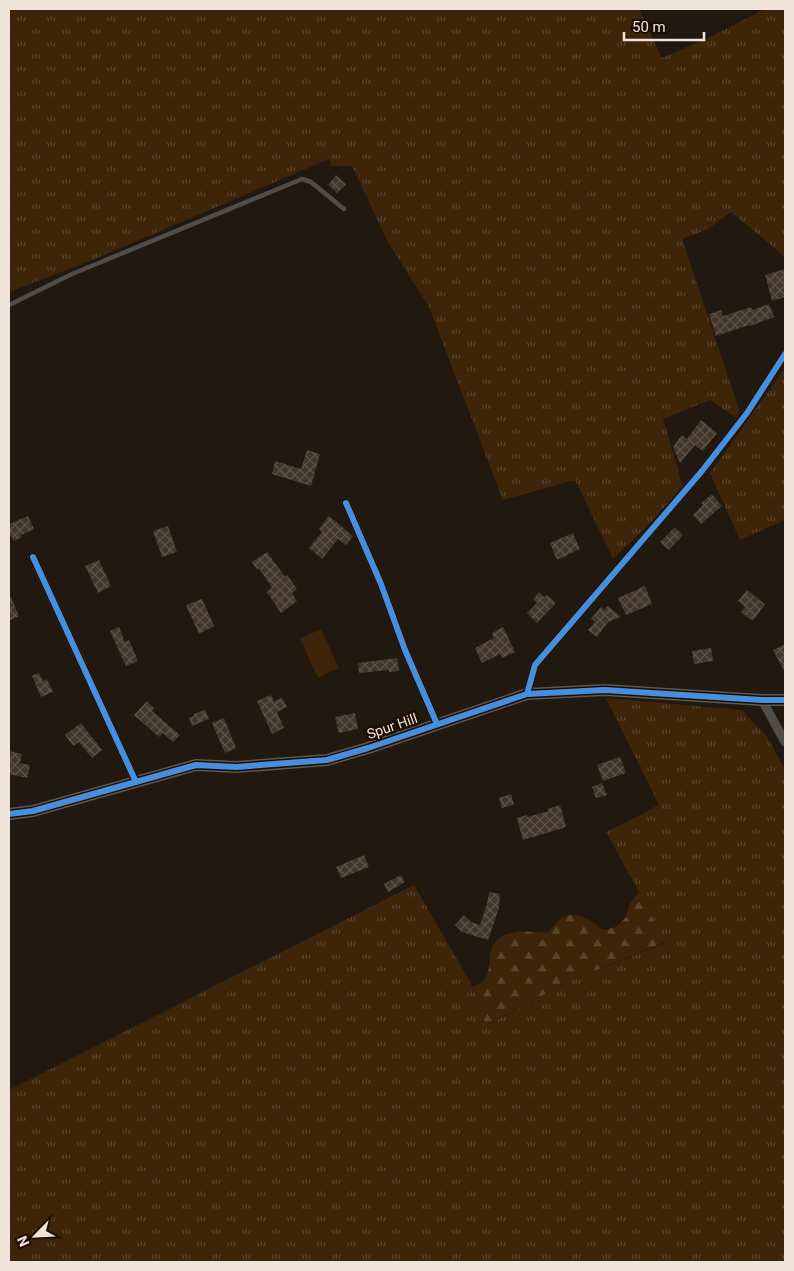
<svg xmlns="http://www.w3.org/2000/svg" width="794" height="1271" font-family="Roboto,sans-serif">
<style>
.grass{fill:url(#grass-tufts)}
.forest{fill:url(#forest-firs)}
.park{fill:#3e2409}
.building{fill:url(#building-cross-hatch)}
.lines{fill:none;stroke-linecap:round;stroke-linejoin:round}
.lane{stroke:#504c48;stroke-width:4.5}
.street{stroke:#504c48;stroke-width:9}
.secondary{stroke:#5c5752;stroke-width:12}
.cycleway-casing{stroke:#1e0e02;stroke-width:9}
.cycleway{stroke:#468fdf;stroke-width:6}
.labels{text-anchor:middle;stroke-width:5;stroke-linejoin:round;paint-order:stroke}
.street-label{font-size:14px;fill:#f0e4da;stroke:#1e0e02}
</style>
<defs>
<pattern id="grass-tufts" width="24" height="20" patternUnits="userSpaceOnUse" patternTransform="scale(1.25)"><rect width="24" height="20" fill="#3e2409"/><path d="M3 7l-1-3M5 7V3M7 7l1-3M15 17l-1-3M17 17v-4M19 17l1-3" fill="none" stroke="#5a442c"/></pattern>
<pattern id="forest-firs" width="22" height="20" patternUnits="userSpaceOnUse" patternTransform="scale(1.25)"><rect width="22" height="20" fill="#3e2409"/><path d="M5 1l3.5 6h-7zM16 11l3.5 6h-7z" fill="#5a442c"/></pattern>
<pattern id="building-cross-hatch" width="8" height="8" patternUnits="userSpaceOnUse" patternTransform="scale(1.25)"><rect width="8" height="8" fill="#43362a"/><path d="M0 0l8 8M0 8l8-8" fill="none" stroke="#5e5348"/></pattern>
</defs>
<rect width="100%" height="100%" fill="#21180f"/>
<g class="grass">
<path d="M 9,9 L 639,9 L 662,58 L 710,37 L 765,9 L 785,9 L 785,257 L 731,212 L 708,229 L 682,239 L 740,412 L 736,418 L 710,400 L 663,419 L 683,487 L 648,525 L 613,559 L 575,480 L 503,500 L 429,307 L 389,244 L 352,166 L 332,166 L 329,159 L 90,261 L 9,292 Z"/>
<path d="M 783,371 L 785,372 L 785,520 L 740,540 L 710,473 Z"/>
<path d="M 606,698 L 742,710 L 767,736 L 785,770 L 785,1262 L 430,1262 L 425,1261 L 422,1262 L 9,1262 L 9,1090 L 414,885 L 473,987 L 487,1025 L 570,981 L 665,943 L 639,892 L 606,832 L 659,805 Z"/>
</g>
<path class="forest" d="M 639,892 L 665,942 L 570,981 L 486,1025 L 473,987 C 476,985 481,983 483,981 C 490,974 489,962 490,954 C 494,927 527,931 547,933 C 551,929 560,918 565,916 C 579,911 593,922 603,930 L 616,927 L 626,917 L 630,903 Z"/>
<path class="park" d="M 321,629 L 339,668 L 318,678 L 300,639 Z"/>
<g class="building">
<path d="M 336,175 L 346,184 L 337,193 L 328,185 Z"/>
<path d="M 785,269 L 785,297 L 772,301 L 765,275 Z"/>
<path d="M 769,304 L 774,317 L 750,326 L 749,325 L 716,336 L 709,314 L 721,310 L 723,316 L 751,307 L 752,310 Z"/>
<path d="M 701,420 L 717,433 L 703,451 L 695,445 L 680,463 L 673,447 L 682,435 L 687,439 Z"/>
<path d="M 307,450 L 320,454 L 311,486 L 272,474 L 275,461 L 301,469 Z"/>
<path d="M 712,494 L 722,506 L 701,524 L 693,515 L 703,505 L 701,503 Z"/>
<path d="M 28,516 L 34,529 L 21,535 L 22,537 L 14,541 L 11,536 L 9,537 L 9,524 Z"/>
<path d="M 329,516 L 353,536 L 346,545 L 338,539 L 322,559 L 309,548 L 322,532 L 319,529 Z"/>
<path d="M 168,526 L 177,552 L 162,557 L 153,531 Z"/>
<path d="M 675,527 L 683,535 L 669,550 L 660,542 Z"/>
<path d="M 573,533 L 580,549 L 557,560 L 550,543 Z"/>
<path d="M 267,552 L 285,577 L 287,575 L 297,589 L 292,593 L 297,601 L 281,613 L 267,592 L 272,588 L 259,568 L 257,570 L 252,562 Z"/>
<path d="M 99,560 L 111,586 L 98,593 L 85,566 Z"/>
<path d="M 645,586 L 652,604 L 626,615 L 618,598 Z"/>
<path d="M 747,590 L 765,604 L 753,621 L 741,612 L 745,607 L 738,601 Z"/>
<path d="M 539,592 L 544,597 L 547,595 L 556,603 L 537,623 L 527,613 L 537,603 L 533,599 Z"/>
<path d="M 9,593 L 19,616 L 9,621 Z"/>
<path d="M 202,599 L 214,626 L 199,634 L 186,605 Z"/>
<path d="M 608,606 L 621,617 L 608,622 L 597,637 L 588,630 L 595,622 L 591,619 L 601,607 L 604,610 Z"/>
<path d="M 119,627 L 125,642 L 129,640 L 138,661 L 126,666 L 110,631 Z"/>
<path d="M 503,627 L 515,652 L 502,658 L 500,654 L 482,663 L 475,648 L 494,638 L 492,633 Z"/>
<path d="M 785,644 L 785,673 L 773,650 Z"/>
<path d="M 711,648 L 713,661 L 694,664 L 692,651 Z"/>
<path d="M 397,658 L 399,671 L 389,672 L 389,670 L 359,673 L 358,663 Z"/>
<path d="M 39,673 L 43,681 L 47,679 L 53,692 L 41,697 L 32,676 Z"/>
<path d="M 271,695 L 274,701 L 282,698 L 287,707 L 277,712 L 284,728 L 272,734 L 257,701 Z"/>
<path d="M 147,701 L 154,708 L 152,711 L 180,735 L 173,742 L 163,733 L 159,737 L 134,715 Z"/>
<path d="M 205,710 L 209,719 L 192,726 L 189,718 L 194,716 L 194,714 Z"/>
<path d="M 355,713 L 358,729 L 339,733 L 335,717 Z"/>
<path d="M 224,718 L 236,748 L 225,753 L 212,723 Z"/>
<path d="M 81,723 L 102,750 L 92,758 L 79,742 L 73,746 L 65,735 Z"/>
<path d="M 9,751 L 22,754 L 20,763 L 30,765 L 27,778 L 9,774 Z"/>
<path d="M 620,757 L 626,773 L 603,781 L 597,765 Z"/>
<path d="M 602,783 L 607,795 L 596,798 L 592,787 Z"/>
<path d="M 511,794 L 514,805 L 502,808 L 499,798 Z"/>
<path d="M 560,805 L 566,827 L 523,840 L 517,818 L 527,815 L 527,817 L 549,811 L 548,809 Z"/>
<path d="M 364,855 L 369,867 L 341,878 L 336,867 Z"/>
<path d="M 401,875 L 405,882 L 388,892 L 384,884 Z"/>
<path d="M 489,892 L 500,894 L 499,908 L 488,940 L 462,932 L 455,925 L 464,915 L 471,922 L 480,925 L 487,904 Z"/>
</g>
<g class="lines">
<path class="lane" d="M 9,305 L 72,274 L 302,179 L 311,182 L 344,209"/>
<g class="street">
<path d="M 346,503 L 381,584 L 405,650 L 437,724"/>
<path d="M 33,557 L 136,782"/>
<path d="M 527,694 L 535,665 L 702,471 L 747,413 L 785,354"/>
<path d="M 762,700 L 785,742"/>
</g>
<path class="secondary" d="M 9,814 L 33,811 L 196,765 L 236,767 L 327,760 L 368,748 L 527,694 L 605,690 L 762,700 L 785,700"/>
<g class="cycleway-casing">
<g id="cycleway">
<path d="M 346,503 L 381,584 L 405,650 L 437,724"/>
<path d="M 33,557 L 136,782"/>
<path d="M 527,694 L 535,665 L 702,471 L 747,413 L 785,354"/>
<path d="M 9,814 L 33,811 L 196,765 L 236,767 L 327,760 L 368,748 L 527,694 L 605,690 L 762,700 L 785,700"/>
</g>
</g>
<use href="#cycleway" class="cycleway"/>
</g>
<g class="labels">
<g class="street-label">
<text transform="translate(392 726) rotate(-19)" y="5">Spur Hill</text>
</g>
</g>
<rect width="794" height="1271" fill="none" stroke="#f0e4da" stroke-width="20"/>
<g transform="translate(35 1236) rotate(246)" stroke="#1e0e02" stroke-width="4" paint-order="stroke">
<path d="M0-4L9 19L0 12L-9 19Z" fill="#f0e4da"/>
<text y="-8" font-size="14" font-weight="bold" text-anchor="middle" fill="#f0e4da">N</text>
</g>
<path d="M624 32v8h80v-8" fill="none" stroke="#f0e4da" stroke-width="2.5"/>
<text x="632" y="32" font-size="15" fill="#f0e4da" stroke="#1e0e02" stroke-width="4" paint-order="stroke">50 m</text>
</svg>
